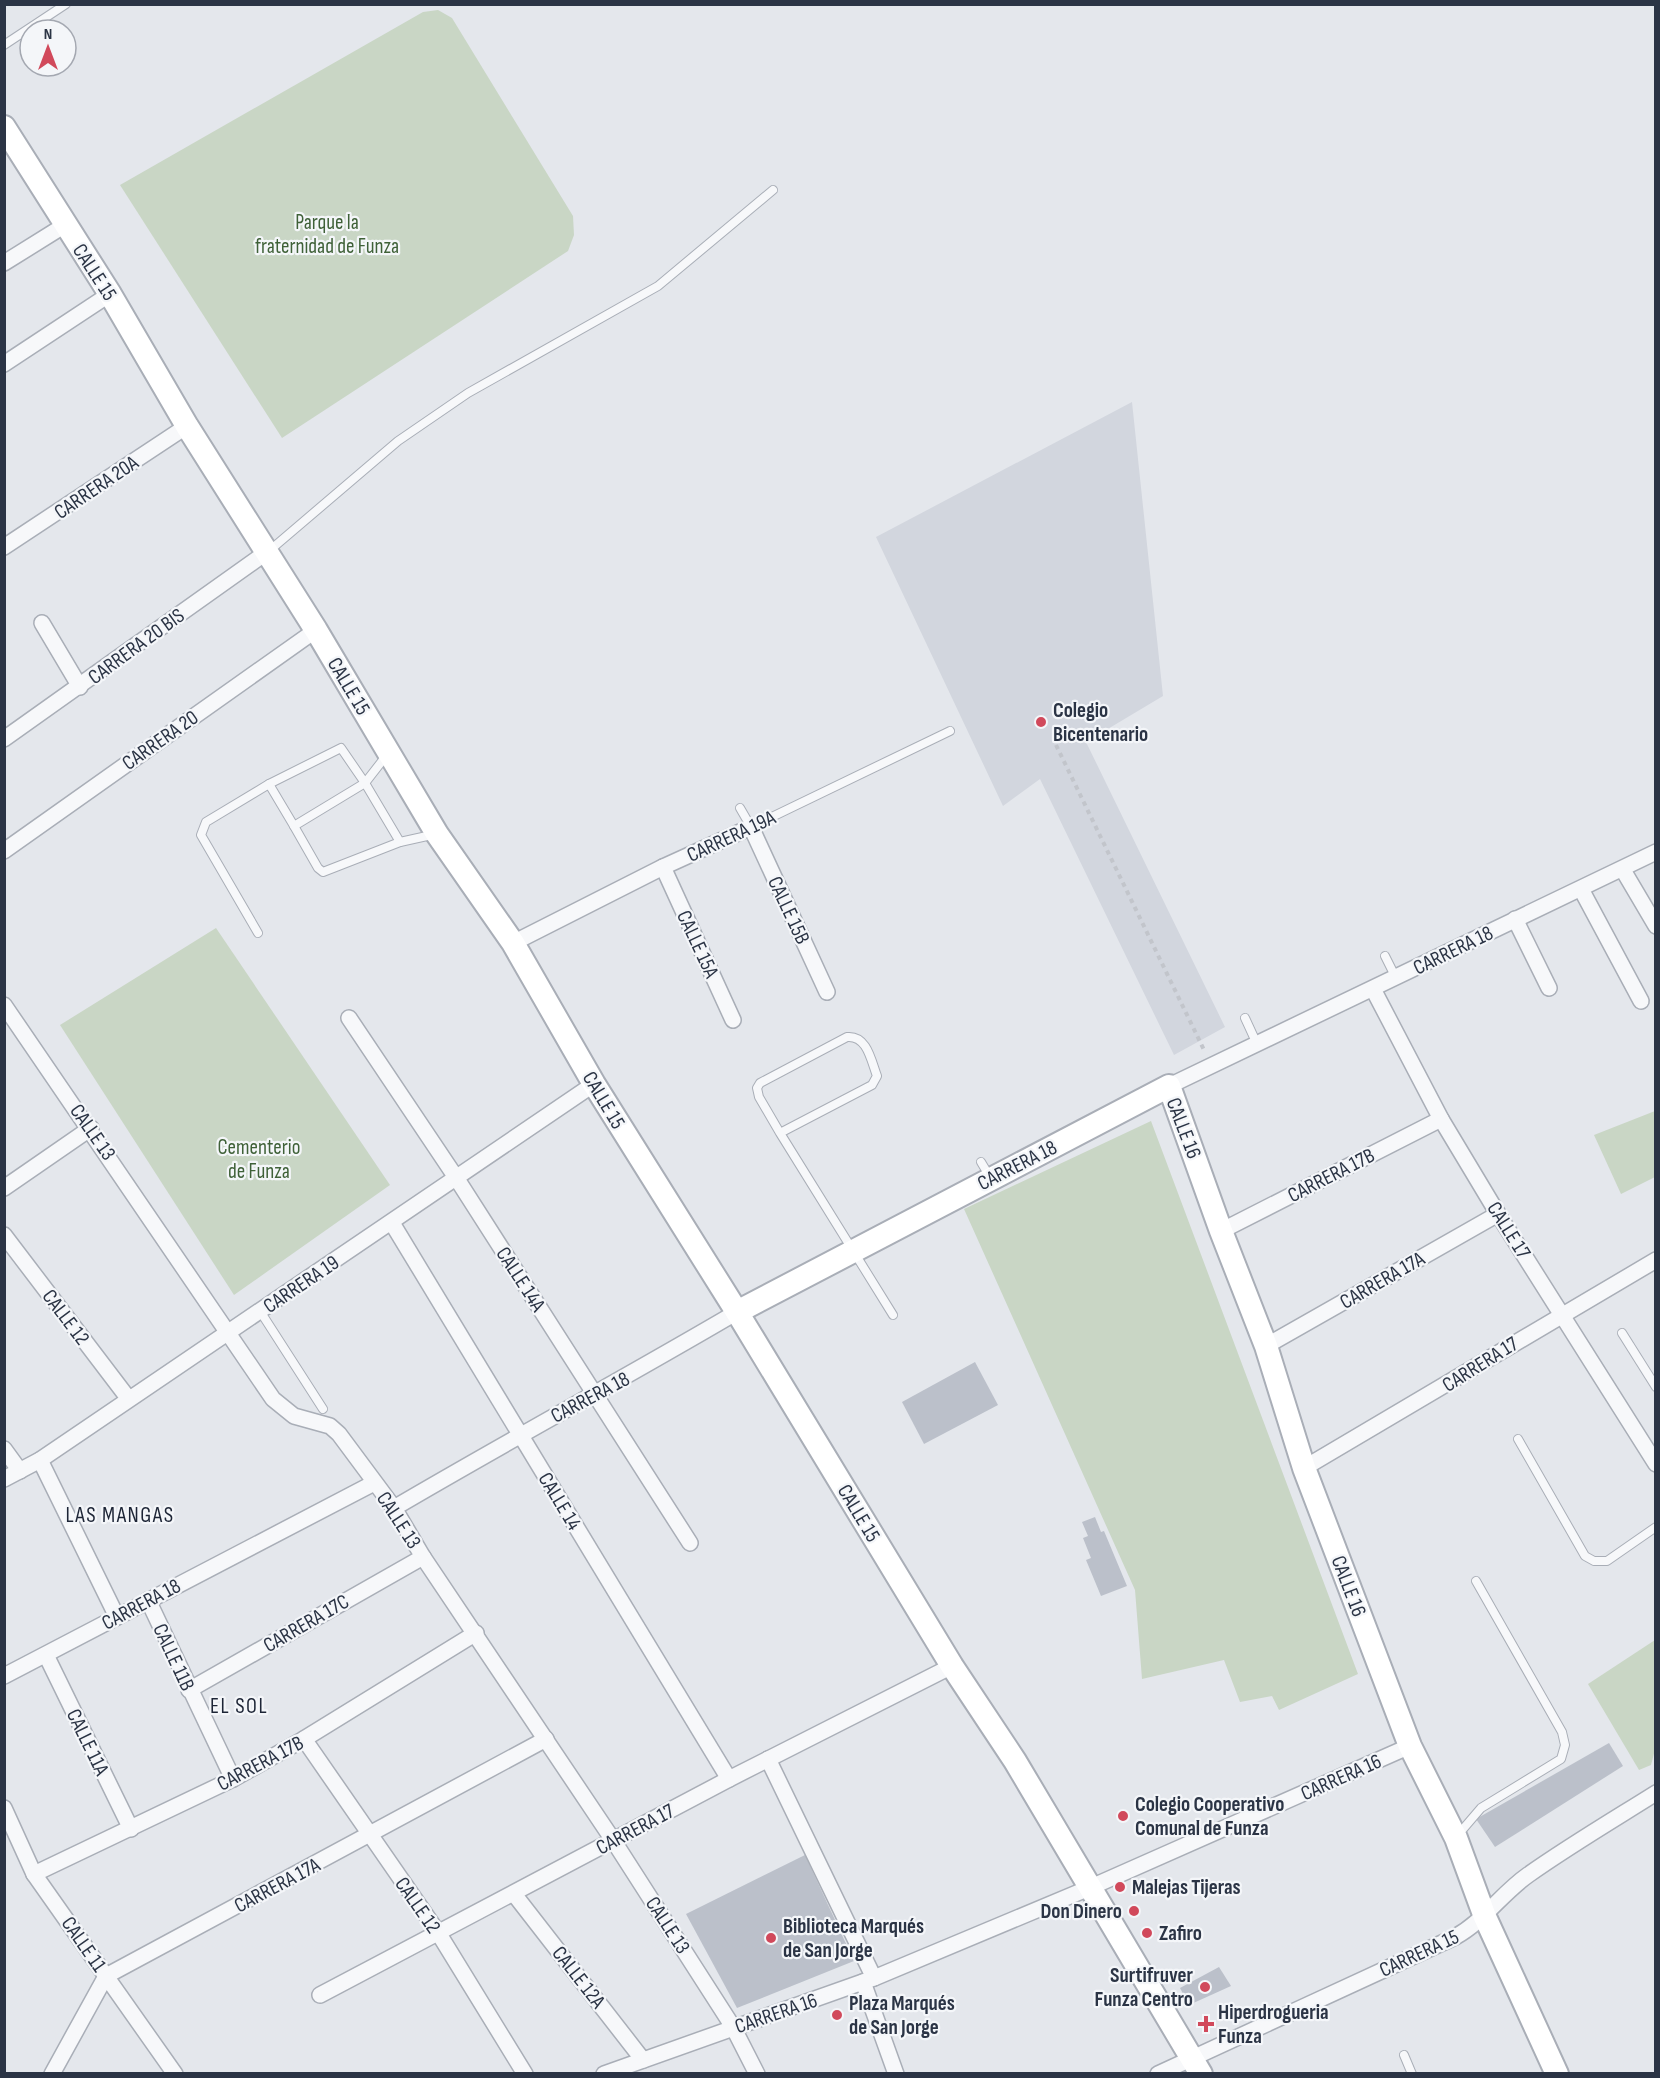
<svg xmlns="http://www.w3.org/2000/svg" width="1660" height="2078" font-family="'Sofia Sans Condensed',sans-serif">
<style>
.built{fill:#d2d6de}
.green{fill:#c9d6c5}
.building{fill:#bbc0ca}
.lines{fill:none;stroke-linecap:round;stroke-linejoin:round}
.lane-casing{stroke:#a9aeb7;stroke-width:10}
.street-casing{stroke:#a9aeb7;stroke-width:18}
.secondary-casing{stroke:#a9aeb7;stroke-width:26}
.path{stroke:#c2c5cb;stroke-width:4;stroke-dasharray:4.5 4.5;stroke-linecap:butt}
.lane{stroke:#f7f8fa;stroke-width:8}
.street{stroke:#f7f8fa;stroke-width:15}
.secondary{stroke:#fff;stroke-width:22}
.poi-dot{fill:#d1495b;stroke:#f4f6f9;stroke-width:2}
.labels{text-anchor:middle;stroke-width:4.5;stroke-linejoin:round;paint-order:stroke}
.park-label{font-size:21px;fill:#3f6138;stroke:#f4f6f9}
.street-label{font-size:21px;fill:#2b3445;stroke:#f4f6f9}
.poi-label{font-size:21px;font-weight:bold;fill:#2b3445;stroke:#f4f6f9;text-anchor:start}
.neighbourhood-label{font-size:22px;letter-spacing:1.5px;fill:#1d2536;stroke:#f4f6f9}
</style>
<rect width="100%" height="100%" fill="#e4e7ec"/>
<path class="built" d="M 1132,402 L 1163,696 L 1086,742 L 1225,1027 L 1174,1055 L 1040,779 L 1003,806 L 876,537 Z"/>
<g class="green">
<path d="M 438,10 L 452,18 L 573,216 L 574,235 L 568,251 L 282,438 L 120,185 L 423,12 Z"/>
<path d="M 216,928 L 390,1185 L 234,1295 L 60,1025 Z"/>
<path d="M 1655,1111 L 1655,1177 L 1621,1194 L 1594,1135 Z"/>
<path d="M 1151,1121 L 1358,1674 L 1279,1710 L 1272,1696 L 1240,1702 L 1224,1660 L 1142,1679 L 1135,1590 L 964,1209 Z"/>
<path d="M 1655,1640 L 1656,1746 L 1651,1765 L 1639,1770 L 1588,1684 Z"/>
</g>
<g class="building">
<path d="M 975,1362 L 998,1405 L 924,1444 L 902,1402 Z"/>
<path d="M 1095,1517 L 1101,1532 L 1104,1531 L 1127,1586 L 1101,1596 L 1086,1560 L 1091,1558 L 1083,1538 L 1088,1536 L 1082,1522 Z"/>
<path d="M 1609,1743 L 1623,1766 L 1495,1847 L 1476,1819 Z"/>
<path d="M 805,1855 L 854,1961 L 737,2008 L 686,1914 Z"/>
<path d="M 1219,1967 L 1231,1986 L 1189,2005 L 1180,1988 Z"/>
</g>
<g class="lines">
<g class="lane-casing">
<g id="lane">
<path d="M 4,45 L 66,4"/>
<path d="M 269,551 L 398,441 L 468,393 L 658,286 L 773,190"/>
<path d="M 269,784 L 341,748 L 365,783 L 400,842 L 436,834"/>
<path d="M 740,808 L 751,827 L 950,731"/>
<path d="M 294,826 L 318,868 L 323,872 L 400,842"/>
<path d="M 258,933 L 201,835 L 206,822 L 269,784 L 294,826 L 365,783 L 386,756"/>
<path d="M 1385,956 L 1396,978"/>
<path d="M 1245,1018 L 1257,1044"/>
<path d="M 780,1133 L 872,1085 L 877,1076 C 871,1060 867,1035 847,1037 L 760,1083 L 757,1088 L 759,1097 L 780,1133 L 893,1315"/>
<path d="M 981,1162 L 990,1177"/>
<path d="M 260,1311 L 323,1409"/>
<path d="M 1622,1333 L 1656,1387"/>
<path d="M 1518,1439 L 1585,1556 L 1594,1561 L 1607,1561 L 1656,1527"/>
<path d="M 1457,1836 L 1481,1808 L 1561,1759 L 1565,1745 L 1562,1732 L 1476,1581"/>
<path d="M 1404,2055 L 1412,2074"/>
</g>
</g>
<g class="street-casing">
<g id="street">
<path d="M 4,263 L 65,225"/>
<path d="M 4,364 L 110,294"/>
<path d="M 4,547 L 187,426"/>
<path d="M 42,623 L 80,687"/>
<path d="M 4,739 L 267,552"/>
<path d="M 4,851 L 316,630"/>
<path d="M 663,867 L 733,1020"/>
<path d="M 1623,870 L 1656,926"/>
<path d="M 1581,889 L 1641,1001"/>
<path d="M 1515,919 L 1549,988"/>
<path d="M 513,943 L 663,867 L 751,827 L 827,992"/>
<path d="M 1373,989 L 1441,1119 L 1498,1214 L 1656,1464"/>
<path d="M 4,1005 L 273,1399 L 294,1416 L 330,1426 L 339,1434 L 394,1508 L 423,1557 L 613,1840 L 733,2027 L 757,2074"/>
<path d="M 349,1018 L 457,1179 L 690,1543"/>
<path d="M 1169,1086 L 1656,852"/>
<path d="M 4,1188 L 91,1128"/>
<path d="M 392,1223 L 729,1779"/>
<path d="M 1221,1231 L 1441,1119"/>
<path d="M 4,1235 L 128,1398"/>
<path d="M 1266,1346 L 1498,1214"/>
<path d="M 4,1449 L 20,1471"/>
<path d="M 40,1460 L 117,1617"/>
<path d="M 1304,1468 L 1656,1260"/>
<path d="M 4,1479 L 40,1460 L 594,1084"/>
<path d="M 394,1508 C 508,1441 623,1379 737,1312"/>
<path d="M 148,1600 L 233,1779"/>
<path d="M 46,1655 L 131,1829"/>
<path d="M 4,1676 L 374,1483"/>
<path d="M 189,1690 L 423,1557"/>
<path d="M 304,1739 L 439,1934 L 525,2074"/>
<path d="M 768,1759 L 874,1978"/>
<path d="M 4,1808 L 34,1874 L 175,2074"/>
<path d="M 34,1874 L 233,1779 L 304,1739 L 476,1633"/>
<path d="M 514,1894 L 643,2060"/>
<path d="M 863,1982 L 896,2074"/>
<path d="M 320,1995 L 729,1779 L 952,1666"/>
<path d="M 52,2074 L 106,1976 L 546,1739"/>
<path d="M 604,2074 L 874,1978 L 1089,1888 L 1410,1746"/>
<path d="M 1158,2074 L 1455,1937 C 1484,1921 1501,1894 1528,1875 C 1569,1846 1613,1820 1656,1793"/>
</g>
</g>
<g class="secondary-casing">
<g id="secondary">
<path d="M 4,127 L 110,294 L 187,426 L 316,630 L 437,834 L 513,943 L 594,1084 L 737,1312 L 952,1666 L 1015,1761 L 1201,2074"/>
<path d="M 737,1312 L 1169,1086 L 1221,1231 L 1266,1346 L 1304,1468 L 1410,1746 L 1456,1838 L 1485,1917 L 1557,2074"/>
</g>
</g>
<path class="path" d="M 1056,745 L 1205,1052"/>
<use href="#lane" class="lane"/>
<use href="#street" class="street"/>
<use href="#secondary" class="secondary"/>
</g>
<g class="poi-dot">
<circle cx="1041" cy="722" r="6"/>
<circle cx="1123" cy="1816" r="6"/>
<circle cx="1120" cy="1887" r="6"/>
<circle cx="1134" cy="1911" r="6"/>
<circle cx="1147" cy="1933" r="6"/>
<circle cx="771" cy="1938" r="6"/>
<circle cx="1205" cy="1987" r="6"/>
<circle cx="837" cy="2015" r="6"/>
<path d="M1203 2015h6v6h6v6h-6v6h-6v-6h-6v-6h6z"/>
</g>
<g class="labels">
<g class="park-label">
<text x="327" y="229">Parque la<tspan x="327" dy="24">fraternidad de Funza</tspan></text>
<text x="259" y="1154">Cementerio<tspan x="259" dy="24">de Funza</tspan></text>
</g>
<g class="street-label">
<text transform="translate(95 272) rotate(57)" y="7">CALLE 15</text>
<text transform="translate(96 487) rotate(-34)" y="7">CARRERA 20A</text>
<text transform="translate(136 646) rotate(-36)" y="7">CARRERA 20 BIS</text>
<text transform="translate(349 686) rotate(59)" y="7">CALLE 15</text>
<text transform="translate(160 740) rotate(-35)" y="7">CARRERA 20</text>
<text transform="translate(731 836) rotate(-25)" y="7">CARRERA 19A</text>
<text transform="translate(789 910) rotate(65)" y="7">CALLE 15B</text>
<text transform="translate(698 944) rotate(65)" y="7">CALLE 15A</text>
<text transform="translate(1453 950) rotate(-26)" y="7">CARRERA 18</text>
<text transform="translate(604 1100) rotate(59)" y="7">CALLE 15</text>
<text transform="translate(1184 1128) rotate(69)" y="7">CALLE 16</text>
<text transform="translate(93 1132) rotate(55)" y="7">CALLE 13</text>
<text transform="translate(1017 1165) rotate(-27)" y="7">CARRERA 18</text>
<text transform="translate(1331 1175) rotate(-27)" y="7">CARRERA 17B</text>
<text transform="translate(1509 1230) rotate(58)" y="7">CALLE 17</text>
<text transform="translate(521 1279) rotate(57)" y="7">CALLE 14A</text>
<text transform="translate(1382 1280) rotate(-30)" y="7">CARRERA 17A</text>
<text transform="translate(301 1284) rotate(-34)" y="7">CARRERA 19</text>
<text transform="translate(66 1317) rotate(53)" y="7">CALLE 12</text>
<text transform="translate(1480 1364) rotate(-32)" y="7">CARRERA 17</text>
<text transform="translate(590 1397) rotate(-28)" y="7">CARRERA 18</text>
<text transform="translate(560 1501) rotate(59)" y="7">CALLE 14</text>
<text transform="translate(859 1513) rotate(59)" y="7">CALLE 15</text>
<text transform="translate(399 1520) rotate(57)" y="7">CALLE 13</text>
<text transform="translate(1349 1586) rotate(69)" y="7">CALLE 16</text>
<text transform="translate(141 1604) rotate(-28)" y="7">CARRERA 18</text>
<text transform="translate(306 1623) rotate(-30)" y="7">CARRERA 17C</text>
<text transform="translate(174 1657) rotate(65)" y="7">CALLE 11B</text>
<text transform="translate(88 1742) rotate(64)" y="7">CALLE 11A</text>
<text transform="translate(260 1763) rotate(-28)" y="7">CARRERA 17B</text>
<text transform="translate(1341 1777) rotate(-24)" y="7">CARRERA 16</text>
<text transform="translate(635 1829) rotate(-28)" y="7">CARRERA 17</text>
<text transform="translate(277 1885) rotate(-28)" y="7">CARRERA 17A</text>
<text transform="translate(418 1905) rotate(55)" y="7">CALLE 12</text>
<text transform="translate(668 1925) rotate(57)" y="7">CALLE 13</text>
<text transform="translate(84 1944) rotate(55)" y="7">CALLE 11</text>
<text transform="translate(1419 1953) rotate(-25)" y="7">CARRERA 15</text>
<text transform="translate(579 1977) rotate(52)" y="7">CALLE 12A</text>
<text transform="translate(776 2013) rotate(-19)" y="7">CARRERA 16</text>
</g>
<g class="poi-label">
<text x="1053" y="717">Colegio<tspan x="1053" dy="24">Bicentenario</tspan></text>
<text x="1135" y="1811">Colegio Cooperativo<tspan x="1135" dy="24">Comunal de Funza</tspan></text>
<text x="1132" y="1894">Malejas Tijeras</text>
<text x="1122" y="1918" text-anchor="end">Don Dinero</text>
<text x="783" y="1933">Biblioteca Marqués<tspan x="783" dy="24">de San Jorge</tspan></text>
<text x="1159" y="1940">Zafiro</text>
<text x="1193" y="1982" text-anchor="end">Surtifruver<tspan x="1193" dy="24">Funza Centro</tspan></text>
<text x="849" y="2010">Plaza Marqués<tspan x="849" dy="24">de San Jorge</tspan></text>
<text x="1218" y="2019">Hiperdrogueria<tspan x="1218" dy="24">Funza</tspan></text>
</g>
<g class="neighbourhood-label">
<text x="120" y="1522">LAS MANGAS</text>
<text x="239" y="1713">EL SOL</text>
</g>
</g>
<rect width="1660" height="2078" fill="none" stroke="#2b3445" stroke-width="12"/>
<g transform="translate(48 48)"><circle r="28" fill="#f4f6f9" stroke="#a4a8b1" stroke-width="1.5"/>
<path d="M0-4.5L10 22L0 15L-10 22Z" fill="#d1495b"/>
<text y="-9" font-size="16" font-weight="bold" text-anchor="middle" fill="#2b3445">N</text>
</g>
</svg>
